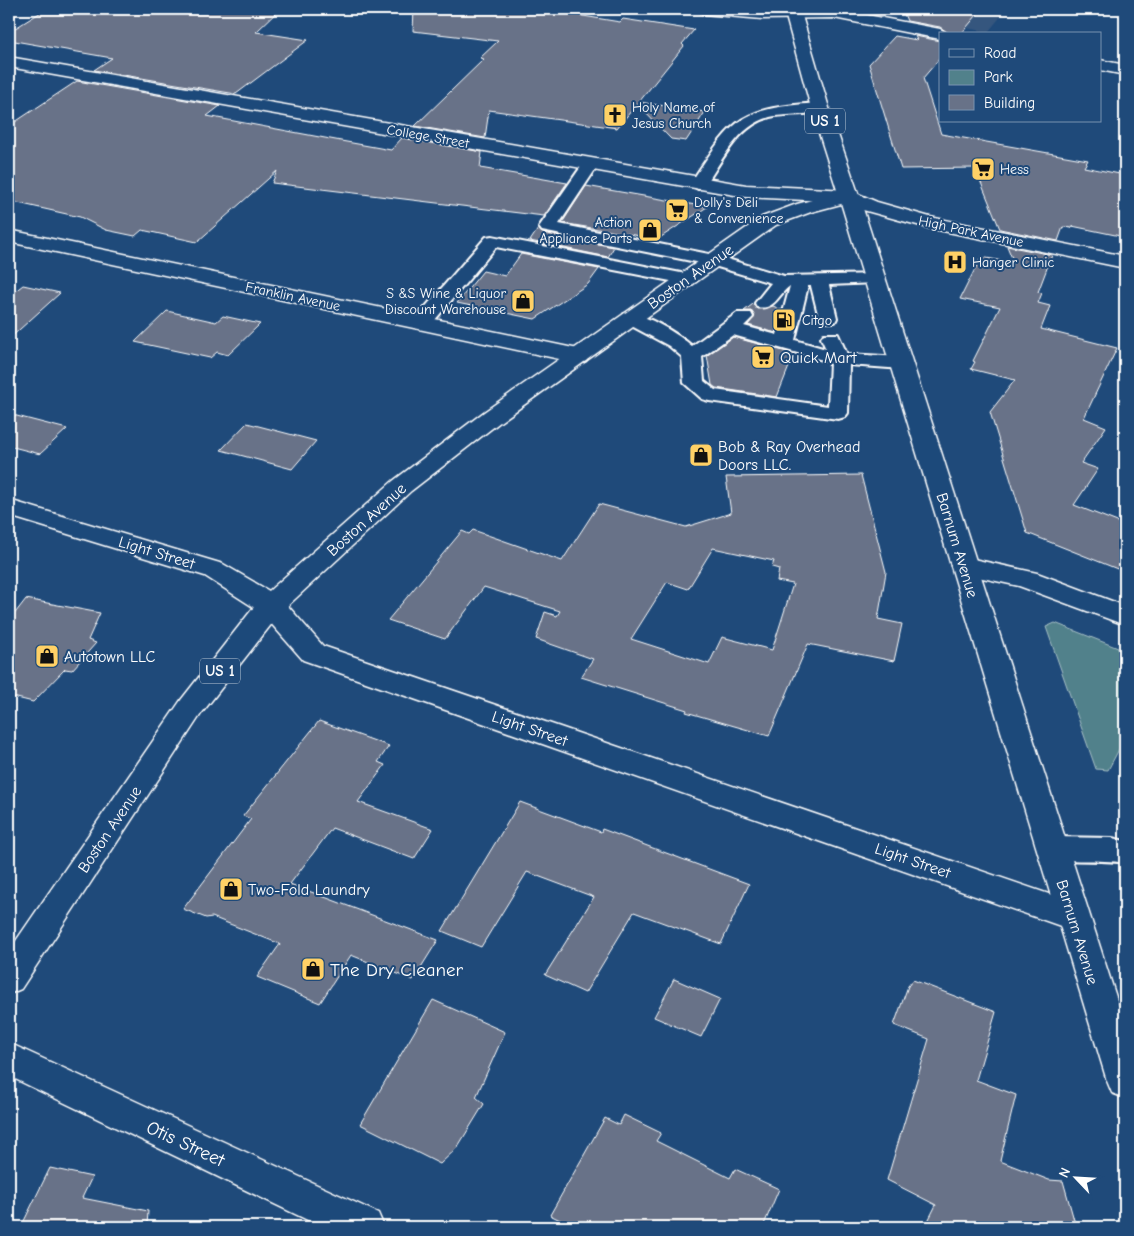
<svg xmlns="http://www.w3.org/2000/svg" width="1134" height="1236" font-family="'Comic Neue',sans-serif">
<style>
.built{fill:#35567e}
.green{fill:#51818b;stroke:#a8c0c5}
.building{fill:#687288;stroke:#fff;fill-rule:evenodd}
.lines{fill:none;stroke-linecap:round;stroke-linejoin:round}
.service-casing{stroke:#fff;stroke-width:4}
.minor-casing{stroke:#fff;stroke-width:3}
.secondary-casing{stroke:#fff;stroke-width:3}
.primary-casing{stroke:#fff;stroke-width:3}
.service{fill:#1f4a7a;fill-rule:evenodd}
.minor{fill:#1f4a7a;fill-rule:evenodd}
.secondary{fill:#1f4a7a;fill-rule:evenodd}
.primary{fill:#1f4a7a;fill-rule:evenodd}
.labels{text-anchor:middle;stroke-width:4;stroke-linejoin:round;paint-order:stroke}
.far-poi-label{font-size:14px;fill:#fff;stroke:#1f4a7a;text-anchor:start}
.far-street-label{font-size:14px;fill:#fff;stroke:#1f4a7a}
.shield{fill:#1f4a7a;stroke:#bcc9d7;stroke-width:1}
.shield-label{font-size:15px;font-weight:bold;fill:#fff}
.street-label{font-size:16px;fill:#fff;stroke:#1f4a7a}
.poi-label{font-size:16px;fill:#fff;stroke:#1f4a7a;text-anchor:start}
.near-poi-label{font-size:19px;fill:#fff;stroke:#1f4a7a;text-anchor:start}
.near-street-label{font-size:19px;fill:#fff;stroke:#1f4a7a}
</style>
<rect width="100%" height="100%" fill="#1f4a7a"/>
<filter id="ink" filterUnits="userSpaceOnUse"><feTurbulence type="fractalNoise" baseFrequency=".02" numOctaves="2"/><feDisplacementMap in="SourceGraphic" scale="10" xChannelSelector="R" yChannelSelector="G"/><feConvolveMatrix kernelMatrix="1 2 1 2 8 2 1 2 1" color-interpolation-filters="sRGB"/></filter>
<g filter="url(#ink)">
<path class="built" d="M 866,9 L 1007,9 L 988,32 Z"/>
<path class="green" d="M 1055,623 L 1118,648 L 1125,666 L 1125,738 L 1108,770 L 1096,769 L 1046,627 Z"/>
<g class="building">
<path d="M 46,9 L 280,9 L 256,32 L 308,40 L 236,94 L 94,70 L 112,58 L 9,40 L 9,32 Z"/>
<path d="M 414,9 L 540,9 L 620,22 L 623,19 L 694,30 L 682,44 L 684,46 L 639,102 L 705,112 L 686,141 L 671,139 L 637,104 L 617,128 L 489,110 L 485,138 L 415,126 L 484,59 L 480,58 L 498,41 L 413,31 Z"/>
<path d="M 902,9 L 982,9 L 961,34 L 950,34 L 940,27 L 907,21 Z"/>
<path d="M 895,36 L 917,40 L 915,36 L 940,41 L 940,58 L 923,78 L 941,134 L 1088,160 L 1084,167 L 1125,175 L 1125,237 L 1072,226 L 1072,228 L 1063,227 L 1058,241 L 1000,229 L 975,168 L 901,169 L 869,64 Z"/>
<path d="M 77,81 L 220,106 L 207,116 L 341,141 L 391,150 L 402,138 L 482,152 L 480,168 L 567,183 L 544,216 L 272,183 L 277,171 L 197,242 L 142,230 L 135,236 L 106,230 L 80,217 L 9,201 L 9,126 Z"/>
<path d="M 586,186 L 707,207 L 658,239 L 562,223 Z"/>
<path d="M 538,229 L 542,233 L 614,247 L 608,257 L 530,241 Z"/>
<path d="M 1007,246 L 1052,255 L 1038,292 L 1042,293 L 1038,303 L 1050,306 L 1041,329 L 1117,348 L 1084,418 L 1106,427 L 1081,463 L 1098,469 L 1074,505 L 1125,525 L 1125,572 L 1027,533 L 990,412 L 1015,380 L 971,369 L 975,362 L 973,361 L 1000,307 L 960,299 L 981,257 L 1014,263 Z"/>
<path d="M 521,254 L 599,269 L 588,284 L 535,319 L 457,303 L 483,271 L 505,276 Z"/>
<path d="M 23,285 L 60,293 L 9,339 L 9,296 Z"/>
<path d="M 753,304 L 757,309 L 773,306 L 782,310 L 776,333 L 748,325 L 755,316 L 751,311 L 744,311 Z"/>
<path d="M 167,311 L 216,322 L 223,316 L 260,324 L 228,355 L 217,352 L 210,358 L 135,342 Z"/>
<path d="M 733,337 L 794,354 L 777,397 L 716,388 L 712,385 L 707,355 Z"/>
<path d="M 9,414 L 67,429 L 40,454 L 9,446 Z"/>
<path d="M 247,423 L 316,441 L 292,469 L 221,450 Z"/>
<path d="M 861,475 L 886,572 L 878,619 L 902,624 L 894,661 L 808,644 L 769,736 L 686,712 L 687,710 L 581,677 L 593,659 L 536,639 L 545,612 L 557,616 L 560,611 L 484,587 L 445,639 L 388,620 L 462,531 L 469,534 L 473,530 L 562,561 L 599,504 L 686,527 L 731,513 L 726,477 ZM 713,548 L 774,561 L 772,567 L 779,569 L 777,581 L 793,584 L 772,650 L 722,637 L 709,664 L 631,639 L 667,582 L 688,589 Z"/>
<path d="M 26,599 L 100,613 L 88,640 L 96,643 L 72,670 L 65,669 L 33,702 L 9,696 L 9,621 Z"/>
<path d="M 319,721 L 389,746 L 378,762 L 385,765 L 358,802 L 433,829 L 414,859 L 332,828 L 290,884 L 438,940 L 413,980 L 351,955 L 320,1003 L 257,977 L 280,944 L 212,917 L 206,918 L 183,909 L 251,819 L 243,816 Z"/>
<path d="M 520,802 L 601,832 L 602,829 L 749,884 L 721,944 L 634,912 L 585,993 L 545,975 L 594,897 L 527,872 L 481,947 L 442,931 Z"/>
<path d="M 674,979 L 720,999 L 701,1037 L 654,1017 Z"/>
<path d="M 913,980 L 996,1012 L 976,1080 L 1016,1095 L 1000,1161 L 1049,1180 L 1063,1181 L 1076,1227 L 925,1227 L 936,1205 L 887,1180 L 929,1039 L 894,1025 L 908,986 Z"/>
<path d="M 433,1000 L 505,1032 L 476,1097 L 484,1104 L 457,1148 L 440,1164 L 360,1124 Z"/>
<path d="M 624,1115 L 661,1133 L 656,1141 L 730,1178 L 735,1169 L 779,1189 L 763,1227 L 574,1227 L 550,1215 L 605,1118 L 619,1125 Z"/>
<path d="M 50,1168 L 92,1177 L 82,1198 L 148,1211 L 147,1227 L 21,1227 Z"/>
</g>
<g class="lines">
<g class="service-casing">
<g id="service">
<path d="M 820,103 L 828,108 L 825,111 C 809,115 792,114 775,116 C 739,122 723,160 704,187 L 698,189 L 690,184 C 734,118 738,108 820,103 Z"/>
<path d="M 591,159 L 599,164 L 559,224 L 714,255 L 784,276 L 882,274 L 885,278 L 882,282 L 876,283 L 829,285 L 837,318 L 835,322 L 821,322 L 819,318 L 811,286 L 808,286 L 795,340 L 826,349 L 821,338 L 824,334 L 838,334 L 847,354 L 902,357 L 909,359 L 912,363 L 909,367 L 902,369 L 849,365 L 848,413 L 845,417 L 838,419 L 709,401 L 702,399 L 684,383 L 682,357 L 669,346 L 624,322 L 622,318 L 624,314 C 641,310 679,335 692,346 L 737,313 L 751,313 L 753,317 L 744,326 L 777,335 L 790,286 C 778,294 775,311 757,307 L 755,303 L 771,283 L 711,265 L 542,231 L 539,227 L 585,161 ZM 733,335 L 830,362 L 828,406 L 715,390 L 704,381 L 702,357 Z"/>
<path d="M 492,236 L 686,274 L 692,275 L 695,279 L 692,283 L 686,284 L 496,247 L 429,327 L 415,327 L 413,323 L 415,319 L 486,237 Z"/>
<path d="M 1053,837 L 1112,838 L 1125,841 L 1125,863 C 1099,858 1069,864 1043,856 L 1039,848 L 1043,840 Z"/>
</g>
</g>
<g class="minor-casing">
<g id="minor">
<path d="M 695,9 L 836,9 L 940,29 L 948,34 L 940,34 L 940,39 L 834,18 L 762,19 L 703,14 Z"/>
<path d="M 9,57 L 746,185 L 849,190 L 877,202 L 930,217 L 1125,256 L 1125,268 L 928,228 L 863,210 L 845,202 L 746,197 L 9,67 Z"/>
<path d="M 1100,60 L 1125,65 L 1125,75 L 1100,70 Z"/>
<path d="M 9,230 L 578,349 L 586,351 L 589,356 L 586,361 L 578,363 L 9,242 Z"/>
<path d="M 9,500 L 223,564 L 281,598 L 323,646 L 1084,906 L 1089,916 L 1084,926 L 1072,930 L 303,660 L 261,612 L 205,576 L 9,516 Z"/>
<path d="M 964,557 L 1037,573 L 1125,606 L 1125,625 L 1019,586 L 955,572 L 951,566 L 955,560 Z"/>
<path d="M 9,1043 L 378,1213 L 384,1227 L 322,1227 L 9,1076 Z"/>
</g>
</g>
<g class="secondary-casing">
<path id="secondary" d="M 849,190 L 856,192 L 859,196 L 1125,1025 L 1125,1098 L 1112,1093 L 1107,1081 L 839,196 L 842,192 Z"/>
</g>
<g class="primary-casing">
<path id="primary" d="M 784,9 L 800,9 L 829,108 L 859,196 L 856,200 L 811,212 L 776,225 L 500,422 L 411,491 L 281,612 L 201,714 L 21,989 L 9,994 L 9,951 L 181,700 L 261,598 L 393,481 L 484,412 L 762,217 L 797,204 L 838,193 L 811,108 Z"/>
</g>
<use href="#service" class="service"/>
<use href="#minor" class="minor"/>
<use href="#secondary" class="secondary"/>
<use href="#primary" class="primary"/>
</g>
</g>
<defs>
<g id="church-square" transform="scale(1.25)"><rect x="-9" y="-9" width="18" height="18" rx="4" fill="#ffd166" stroke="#1f4a7a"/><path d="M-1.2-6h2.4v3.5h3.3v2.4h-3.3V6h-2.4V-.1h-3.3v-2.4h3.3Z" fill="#111"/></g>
<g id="supermarket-square" transform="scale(1.25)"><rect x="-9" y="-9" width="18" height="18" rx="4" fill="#ffd166" stroke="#1f4a7a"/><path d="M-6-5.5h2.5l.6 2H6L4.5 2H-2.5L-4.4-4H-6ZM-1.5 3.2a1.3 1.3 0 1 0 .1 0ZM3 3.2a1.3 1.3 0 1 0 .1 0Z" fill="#111"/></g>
<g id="shop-square" transform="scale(1.25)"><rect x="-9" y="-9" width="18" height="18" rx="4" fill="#ffd166" stroke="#1f4a7a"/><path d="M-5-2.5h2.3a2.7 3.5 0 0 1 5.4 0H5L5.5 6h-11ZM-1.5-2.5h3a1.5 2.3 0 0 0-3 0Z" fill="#111"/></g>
<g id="hospital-square" transform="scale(1.25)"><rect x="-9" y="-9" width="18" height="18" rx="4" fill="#ffd166" stroke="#1f4a7a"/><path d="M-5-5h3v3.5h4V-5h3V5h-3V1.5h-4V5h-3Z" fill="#111"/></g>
<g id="fuel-square" transform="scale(1.25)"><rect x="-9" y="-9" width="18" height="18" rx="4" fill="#ffd166" stroke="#1f4a7a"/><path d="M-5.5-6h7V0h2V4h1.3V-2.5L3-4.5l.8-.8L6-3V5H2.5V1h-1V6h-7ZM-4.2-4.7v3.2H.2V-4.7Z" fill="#111"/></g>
</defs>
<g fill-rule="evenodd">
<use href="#church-square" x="615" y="115"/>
<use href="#supermarket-square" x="983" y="169"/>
<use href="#supermarket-square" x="677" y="210"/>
<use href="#shop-square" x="650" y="230"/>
<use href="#hospital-square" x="955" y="262"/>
<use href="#shop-square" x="523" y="301"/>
<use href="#fuel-square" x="784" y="320"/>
<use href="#supermarket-square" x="763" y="357"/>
<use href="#shop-square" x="701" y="455"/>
<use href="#shop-square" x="47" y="656"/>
<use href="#shop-square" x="231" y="889"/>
<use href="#shop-square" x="313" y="969"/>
</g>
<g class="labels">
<g class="far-poi-label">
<text x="632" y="112">Holy Name of<tspan x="632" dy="16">Jesus Church</tspan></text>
<text x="1000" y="174">Hess</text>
<text x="694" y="207">Dolly's Deli<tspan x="694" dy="16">&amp; Convenience</tspan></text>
<text x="632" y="227" text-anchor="end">Action<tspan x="632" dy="16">Appliance Parts</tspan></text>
<text x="972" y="267">Hanger Clinic</text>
<text x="506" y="298" text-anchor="end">S &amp;S Wine &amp; Liquor<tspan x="506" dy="16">Discount Warehouse</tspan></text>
<text x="802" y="325">Citgo</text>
</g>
<g class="far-street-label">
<text transform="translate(428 136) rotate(10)" y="5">College Street</text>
<text transform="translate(971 231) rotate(12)" y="5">High Park Avenue</text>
<text transform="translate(293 296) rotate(12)" y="5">Franklin Avenue</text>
</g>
<g class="shield">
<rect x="805" y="108.5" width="40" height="25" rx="4"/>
<rect x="200" y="658.5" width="40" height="25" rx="4"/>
</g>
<g class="shield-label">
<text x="825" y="126">US 1</text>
<text x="220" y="676">US 1</text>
</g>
<g class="street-label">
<text transform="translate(690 276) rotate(-35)" y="6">Boston Avenue</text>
<text transform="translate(366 519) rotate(-42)" y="6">Boston Avenue</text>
<text transform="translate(958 545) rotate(73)" y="6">Barnum Avenue</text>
<text transform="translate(157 552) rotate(17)" y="6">Light Street</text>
<text transform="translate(530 728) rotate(19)" y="6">Light Street</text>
<text transform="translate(109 829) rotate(-56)" y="6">Boston Avenue</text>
<text transform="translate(913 860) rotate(19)" y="6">Light Street</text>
<text transform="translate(1078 932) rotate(73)" y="6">Barnum Avenue</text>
</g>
<g class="poi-label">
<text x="780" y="363">Quick Mart</text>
<text x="718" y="452">Bob &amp; Ray Overhead<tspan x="718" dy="18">Doors LLC.</tspan></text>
<text x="64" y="662">Autotown LLC</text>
<text x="248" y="895">Two-Fold Laundry</text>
</g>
<g class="near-poi-label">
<text x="330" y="976">The Dry Cleaner</text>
</g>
<g class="near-street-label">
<text transform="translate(186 1143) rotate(25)" y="7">Otis Street</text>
</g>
</g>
<rect width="1134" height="1236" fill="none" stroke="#1f4a7a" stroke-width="30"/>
<rect x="15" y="15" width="1104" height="1206" fill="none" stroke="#fff" stroke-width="2" filter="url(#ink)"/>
<rect x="939" y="32" width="162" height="90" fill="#1f4a7a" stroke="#7992af"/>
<rect x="949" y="49" width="25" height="8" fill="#1f4a7a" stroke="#7992af"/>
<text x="984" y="58" font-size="15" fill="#ffffff">Road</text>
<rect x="949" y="70" width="25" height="15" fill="#51818b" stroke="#7992af"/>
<text x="984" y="82" font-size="15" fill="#ffffff">Park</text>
<rect x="949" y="95" width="25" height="15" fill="#687288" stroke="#7992af"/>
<text x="984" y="108" font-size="15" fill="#ffffff">Building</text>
<g transform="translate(1076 1178) rotate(295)" stroke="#1f4a7a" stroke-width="4" paint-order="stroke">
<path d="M0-4L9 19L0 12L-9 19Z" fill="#ffffff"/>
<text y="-8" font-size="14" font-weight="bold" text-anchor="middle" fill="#ffffff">N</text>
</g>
</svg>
